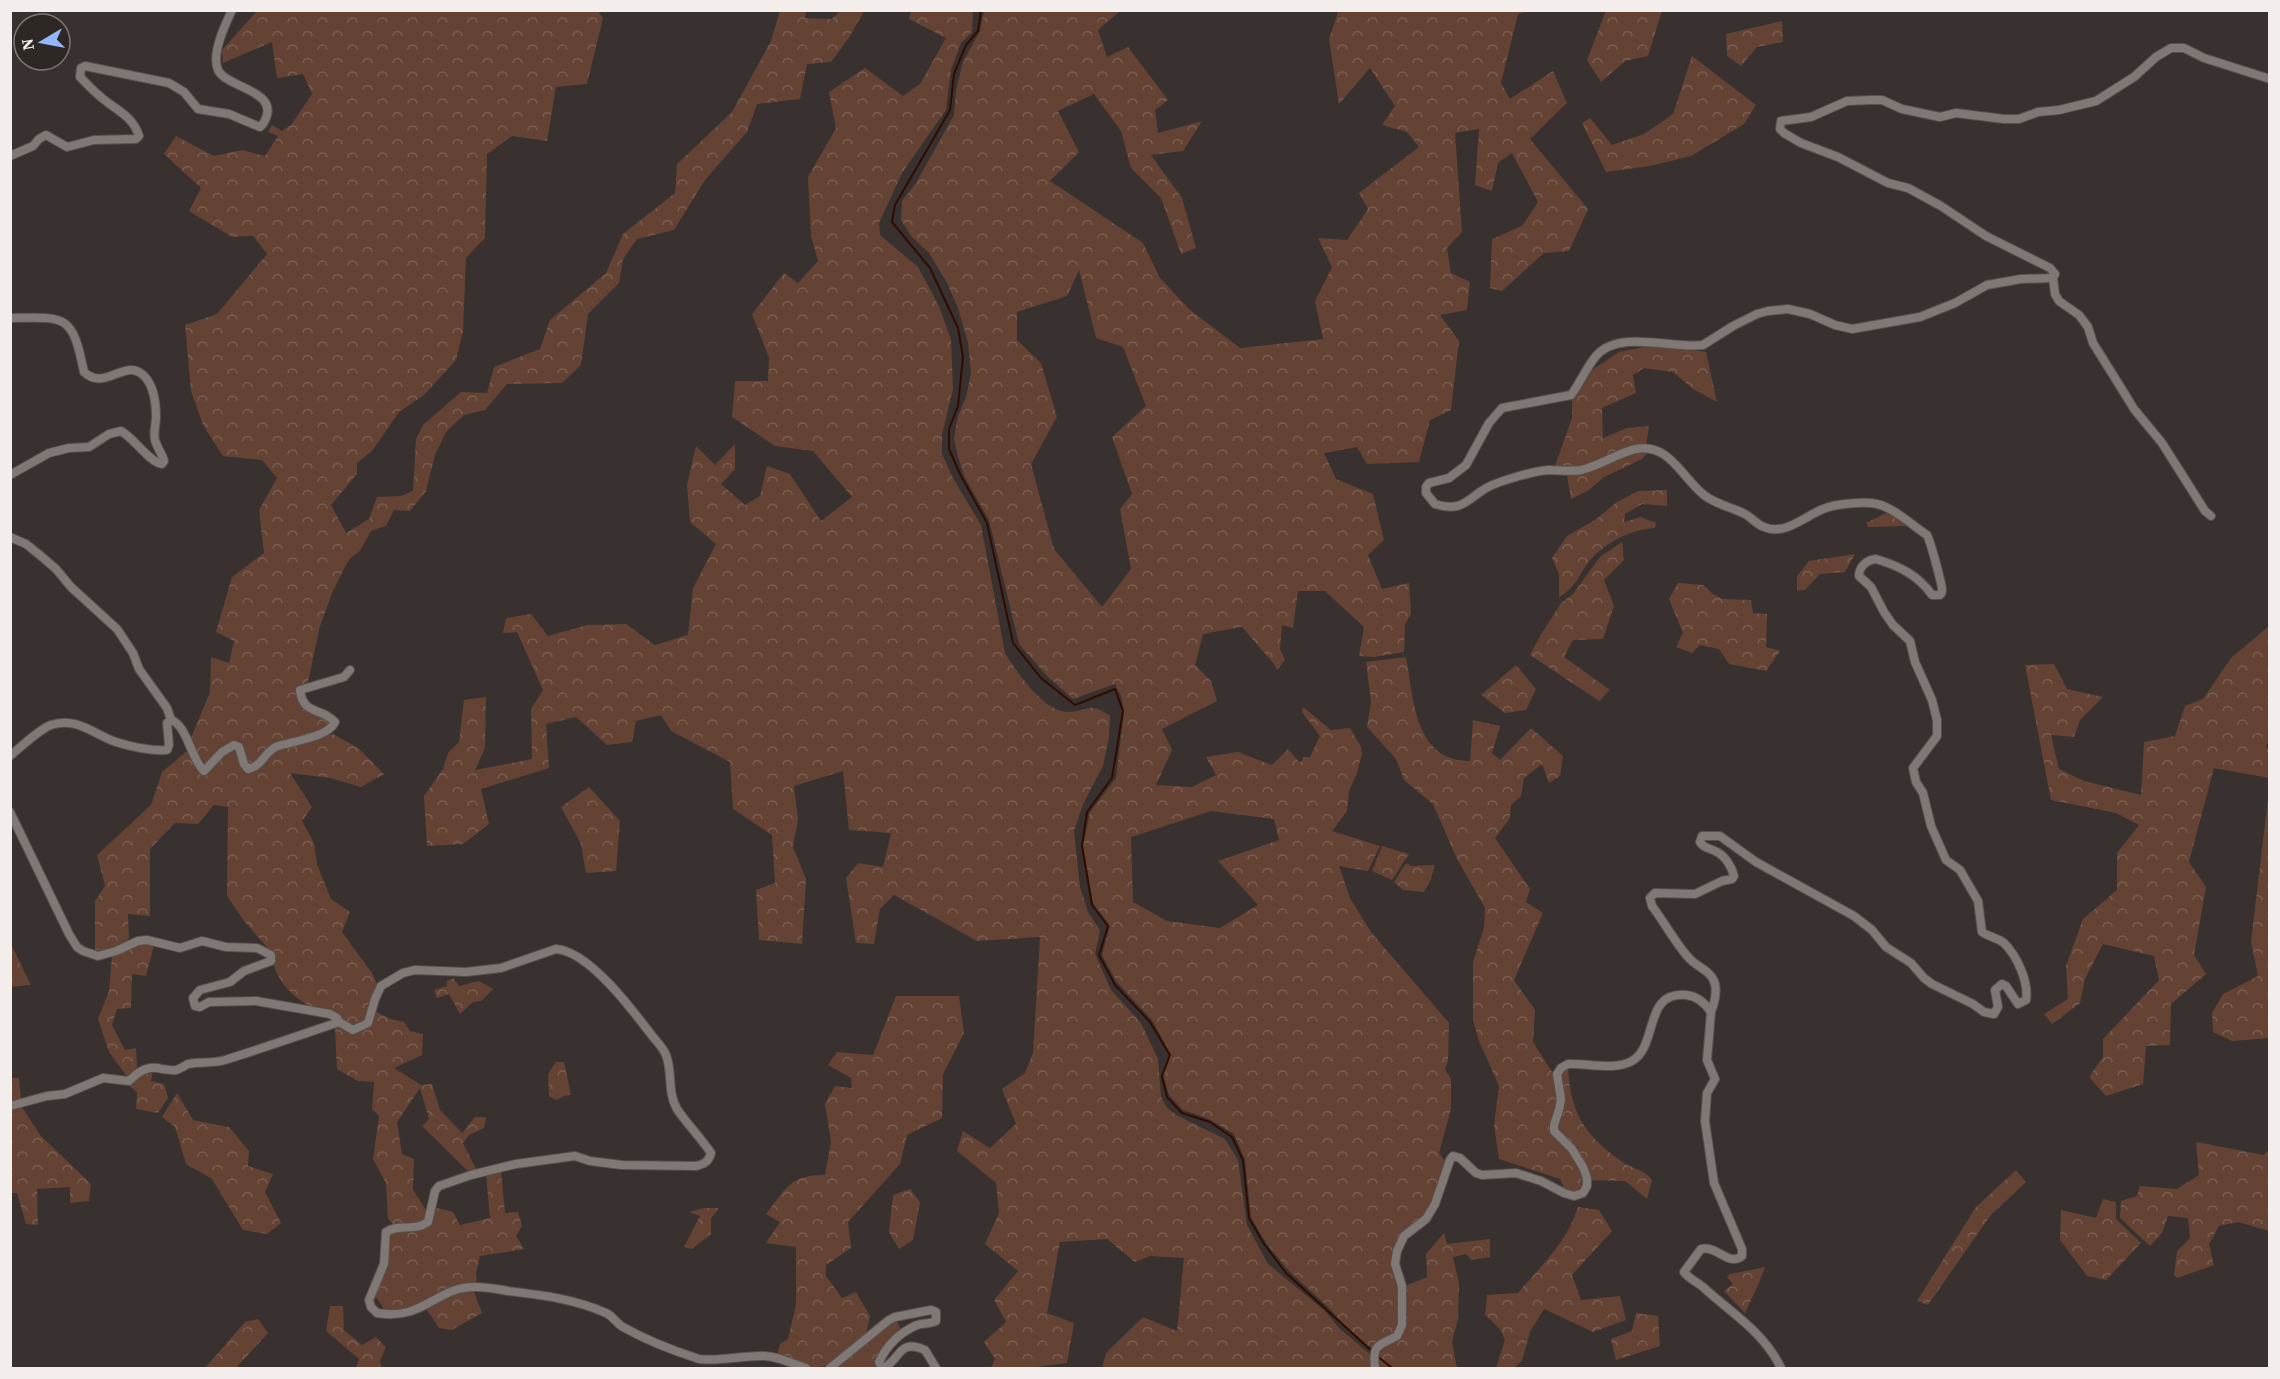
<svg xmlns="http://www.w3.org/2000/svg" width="2280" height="1379" font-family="'Source Serif 4',serif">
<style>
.forest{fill:url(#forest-crowns);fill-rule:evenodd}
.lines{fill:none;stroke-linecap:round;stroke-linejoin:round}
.stream{stroke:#310c00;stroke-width:2}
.street-casing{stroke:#57504e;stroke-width:10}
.street{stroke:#807874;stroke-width:8}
</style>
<defs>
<pattern id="forest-crowns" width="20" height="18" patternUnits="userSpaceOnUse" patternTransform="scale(1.5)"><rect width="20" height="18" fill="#644334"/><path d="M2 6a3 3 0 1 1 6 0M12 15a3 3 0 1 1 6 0" fill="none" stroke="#7b5e52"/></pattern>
</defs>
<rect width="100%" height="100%" fill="#38312f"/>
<g class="forest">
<path d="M 597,10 L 603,18 L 587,84 L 556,87 L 547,141 L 512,136 L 487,154 L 485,238 L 466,258 L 463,331 L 456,360 L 424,395 L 399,412 L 372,451 L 357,463 L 357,474 L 331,505 L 346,533 L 369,519 L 377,497 L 401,496 L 413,491 L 416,439 L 423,425 L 461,392 L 487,393 L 494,367 L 540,349 L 550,320 L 606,273 L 623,234 L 675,193 L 677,164 L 732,112 L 771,41 L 780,11 L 806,11 L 805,18 L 832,19 L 840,11 L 864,11 L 850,36 L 831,62 L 807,64 L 800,99 L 757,104 L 747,132 L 705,180 L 674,230 L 637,239 L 623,259 L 619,283 L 588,314 L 581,365 L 562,383 L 507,384 L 485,410 L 464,415 L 446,432 L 435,455 L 426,491 L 410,511 L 394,510 L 386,526 L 371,531 L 360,551 L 349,559 L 333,591 L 320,626 L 308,682 L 298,688 L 297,697 L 303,708 L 325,718 L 331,724 L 328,729 L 272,745 L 261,759 L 250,765 L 241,742 C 227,739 216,755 206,765 L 199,755 L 191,738 L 210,692 L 211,657 L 229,663 L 234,641 L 216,632 L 232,577 L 264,553 L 259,510 L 277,478 L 262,460 L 223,456 L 203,425 L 191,391 L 185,325 L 217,314 L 267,254 L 253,236 L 232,237 L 189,211 L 201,188 L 164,154 L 176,136 L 214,156 L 242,150 L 265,156 L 278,136 L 268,132 L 272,125 L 282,131 L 291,125 L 312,94 L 303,74 L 277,78 L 272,42 L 223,63 L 222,50 L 257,11 Z"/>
<path d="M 1342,10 L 1529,11 L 1518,14 L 1501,83 L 1510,99 L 1553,71 L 1567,103 L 1530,139 L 1588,209 L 1569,251 L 1544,253 L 1502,291 L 1490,288 L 1492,239 L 1522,226 L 1538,202 L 1512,153 L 1498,163 L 1492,191 L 1475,185 L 1479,129 L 1455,133 L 1462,232 L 1447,248 L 1451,273 L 1470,282 L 1467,310 L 1440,315 L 1459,341 L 1451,410 L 1430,420 L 1419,462 L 1367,464 L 1357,447 L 1324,453 L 1336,479 L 1373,494 L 1384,540 L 1368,555 L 1382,589 L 1409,583 L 1411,614 L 1405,624 L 1404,652 L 1374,657 L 1359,656 L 1364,627 L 1325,591 L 1298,591 L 1293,628 L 1282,625 L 1280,649 L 1285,660 L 1277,670 L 1274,664 L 1242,627 L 1203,634 L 1195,665 L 1211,681 L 1217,701 L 1162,729 L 1172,750 L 1156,785 L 1192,787 L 1216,775 L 1206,757 L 1238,752 L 1272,765 L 1288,749 L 1299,762 L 1302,761 L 1303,757 L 1310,757 L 1320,736 L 1302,712 L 1303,707 L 1331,730 L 1350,728 L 1361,747 L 1362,754 L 1357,773 L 1349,791 L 1347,811 L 1332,831 L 1380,846 L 1368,871 L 1339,866 L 1350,898 L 1371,932 L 1449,1023 L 1448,1061 L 1445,1069 L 1451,1079 L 1451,1109 L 1439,1153 L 1445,1161 C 1441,1176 1438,1193 1431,1207 C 1421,1223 1407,1238 1395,1252 C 1397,1268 1405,1322 1395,1333 C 1391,1338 1384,1340 1378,1341 L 1372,1349 L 1344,1325 L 1329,1308 L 1288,1270 L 1266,1243 L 1251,1217 L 1245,1160 L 1234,1134 L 1209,1119 L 1183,1110 L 1169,1095 L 1163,1075 L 1170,1053 L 1152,1020 L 1116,981 L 1102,955 L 1110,926 L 1093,903 L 1083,845 L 1090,812 L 1116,778 L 1124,711 L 1121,696 L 1115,684 L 1073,699 L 1045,674 L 1019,644 L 989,520 L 965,478 L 958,457 L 954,438 L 958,416 L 966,397 L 971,373 L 968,343 L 958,308 L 947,283 L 929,253 L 912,237 L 901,220 L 902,201 L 916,183 L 954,115 L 956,90 L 963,62 L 980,31 L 984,11 L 1120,11 L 1098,30 L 1107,57 L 1128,47 L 1168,100 L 1155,110 L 1158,133 L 1202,121 L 1183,151 L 1151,155 L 1182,198 L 1196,248 L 1181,254 L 1161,198 L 1131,168 L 1121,131 L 1094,94 L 1058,111 L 1079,152 L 1050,181 L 1143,243 L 1160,278 L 1189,309 L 1240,348 L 1323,339 L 1315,301 L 1332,267 L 1318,238 L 1347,240 L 1368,209 L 1359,193 L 1419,147 L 1407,132 L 1382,125 L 1395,106 L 1370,68 L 1339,104 L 1329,39 L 1338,12 ZM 1079,270 L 1096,338 L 1123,347 L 1146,406 L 1112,437 L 1132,494 L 1120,509 L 1131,569 L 1102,607 L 1054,549 L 1031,464 L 1057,417 L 1041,363 L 1017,340 L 1017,312 L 1067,296 ZM 1211,811 L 1274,819 L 1279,840 L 1218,861 L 1258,905 L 1220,928 L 1167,921 L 1133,902 L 1131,837 Z"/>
<path d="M 911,11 L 973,11 L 972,32 L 961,43 L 951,70 L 946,110 L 902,173 L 879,223 L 880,235 L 918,267 L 939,306 L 951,340 L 953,389 L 942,435 L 942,454 L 953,478 L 981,525 L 1005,653 C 1017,672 1045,714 1070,712 C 1090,711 1088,701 1110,716 L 1109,737 L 1103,766 L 1084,802 L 1074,831 L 1080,887 L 1088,912 L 1100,930 L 1095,954 L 1111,990 L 1141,1023 L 1150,1042 L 1158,1059 L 1161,1096 L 1167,1108 L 1178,1116 L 1225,1139 L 1238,1160 L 1247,1225 L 1268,1264 L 1324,1310 L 1340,1329 L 1370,1354 L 1372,1368 L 1102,1368 L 1106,1353 L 1143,1317 L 1177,1331 L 1184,1258 L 1150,1256 L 1135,1262 L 1107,1239 L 1060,1242 L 1047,1313 L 1074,1323 L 1067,1363 L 1029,1368 L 991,1368 L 995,1359 L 984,1342 L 1006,1322 L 994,1300 L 1018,1271 L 985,1244 L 999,1213 L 996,1183 L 957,1151 L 963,1131 L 990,1148 L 1016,1124 L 1002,1089 L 1025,1073 L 1033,1053 L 1040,937 L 977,941 L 894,895 L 880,909 L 874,944 L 856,943 L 846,878 L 858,863 L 883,867 L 891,833 L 849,830 L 843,771 L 794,786 L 798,819 L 793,847 L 806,879 L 802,944 L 759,940 L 756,890 L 775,883 L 772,835 L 733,809 L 730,762 L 671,731 L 661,715 L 636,721 L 632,742 L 607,745 L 576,717 L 546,724 L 549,768 L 481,789 L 489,824 L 463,844 L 427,846 L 424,796 L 443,769 L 448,753 L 459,742 L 464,700 L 486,697 L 485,748 L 475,770 L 532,759 L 531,709 L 543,690 L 517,632 L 503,633 L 506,618 L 531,614 L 548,636 L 587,625 L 626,624 L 655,645 L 688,635 L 693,588 L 716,544 L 690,522 L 687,485 L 696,446 L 715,465 L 735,444 L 735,469 L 721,484 L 745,505 L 760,496 L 767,466 L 790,474 L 821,521 L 852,497 L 813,451 L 775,446 L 732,417 L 735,381 L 768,381 L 769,358 L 752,314 L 784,273 L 798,283 L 818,261 L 811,236 L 808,177 L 836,128 L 829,92 L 865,68 L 903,96 L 920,84 L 946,38 L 909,19 Z"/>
<path d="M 1605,11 L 1662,11 L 1648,56 L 1625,61 L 1601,82 L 1587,60 L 1605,13 Z"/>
<path d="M 1782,21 L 1783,42 L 1757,47 L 1741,66 L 1727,56 L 1726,34 Z"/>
<path d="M 1692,56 L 1756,105 L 1744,124 L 1691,156 L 1650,166 L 1606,172 L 1582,123 L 1590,118 L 1612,145 L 1644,134 L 1673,114 Z"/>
<path d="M 1644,347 L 1670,347 L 1706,352 L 1717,402 L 1693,389 L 1673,372 L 1644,368 L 1633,375 L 1636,393 L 1602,408 L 1603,438 L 1627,428 L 1649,426 L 1646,447 C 1617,456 1586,471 1555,466 L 1572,418 L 1572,398 L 1583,381 L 1592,370 L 1619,352 Z"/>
<path d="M 1638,451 L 1648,452 L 1642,459 L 1604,477 L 1589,490 L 1571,499 L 1567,475 L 1594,469 Z"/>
<path d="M 1667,490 L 1667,506 L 1642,504 L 1625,514 L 1624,522 L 1641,517 L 1656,523 L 1655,528 C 1633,529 1608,541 1592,558 C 1579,572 1578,587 1559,597 L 1559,574 L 1552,558 L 1567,536 L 1595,520 L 1617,502 L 1638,491 Z"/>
<path d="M 1888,512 L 1907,526 L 1868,527 L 1866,523 Z"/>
<path d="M 1622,542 L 1624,560 L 1604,580 L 1614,606 L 1603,639 L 1573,640 L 1564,657 L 1610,690 L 1599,701 L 1530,655 L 1540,636 L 1561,603 L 1573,594 L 1600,557 Z"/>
<path d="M 1855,554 L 1845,572 L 1820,574 L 1805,590 L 1797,591 L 1797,576 L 1809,561 Z"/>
<path d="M 1678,583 L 1703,585 L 1713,594 L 1723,599 L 1751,600 L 1753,613 L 1767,614 L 1766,647 L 1780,651 L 1766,671 L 1729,664 L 1719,649 L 1700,645 L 1692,653 L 1676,647 L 1683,633 L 1669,599 Z"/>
<path d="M 2269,626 L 2270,738 L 2266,747 L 2269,749 L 2269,778 L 2214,768 L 2189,862 L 2206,887 L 2194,955 L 2206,974 L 2171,1004 L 2170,1045 L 2146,1046 L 2143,1084 L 2106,1096 L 2089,1077 L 2103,1057 L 2103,1039 L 2159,980 L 2154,956 L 2103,944 L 2085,979 L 2080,1003 L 2052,1024 L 2044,1014 L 2068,999 L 2066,966 L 2083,919 L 2117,890 L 2117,853 L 2139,825 L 2116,813 L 2051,800 L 2025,665 L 2054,664 L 2067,689 L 2103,697 L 2080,720 L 2074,737 L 2051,735 L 2059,769 L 2084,781 L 2141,795 L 2144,742 L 2175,736 L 2185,706 L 2203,699 L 2231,658 Z"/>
<path d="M 1406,657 C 1414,699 1414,761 1470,761 L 1473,720 L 1500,726 L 1492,753 L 1500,760 L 1531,728 L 1563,756 L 1560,776 L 1549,783 L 1542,764 L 1524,778 L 1521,796 L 1511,805 L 1510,818 L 1495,838 L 1530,889 L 1526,902 L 1543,913 L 1514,980 L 1535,1010 L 1533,1042 L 1552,1072 L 1556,1084 L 1556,1105 L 1551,1127 C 1563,1142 1587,1166 1582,1187 L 1575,1191 L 1565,1190 L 1560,1179 L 1499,1159 L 1494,1125 L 1499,1086 L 1479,1041 L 1473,1020 L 1473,962 L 1484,928 L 1485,908 L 1457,859 L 1433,804 L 1404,780 L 1396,759 L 1367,727 L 1371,702 L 1366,662 Z"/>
<path d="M 1516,665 L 1536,689 L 1526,710 L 1505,713 L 1481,695 Z"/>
<path d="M 333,734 L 358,748 L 384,774 L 361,787 L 330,778 L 290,773 L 312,807 L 302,821 L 314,843 L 317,864 L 331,899 L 350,912 L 342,932 L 372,973 L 378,986 L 365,1022 L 353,1028 C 320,1013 274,995 272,953 L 244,921 L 227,896 L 228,807 L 214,805 L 198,824 L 175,823 L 150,849 L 150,916 L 128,914 L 129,939 C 118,946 108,952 95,950 L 95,901 L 105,886 L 97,855 L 151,805 L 162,772 L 187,751 L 195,767 L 201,775 L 206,775 L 214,764 L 230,749 L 237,750 L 253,771 L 262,767 L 277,748 Z"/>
<path d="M 589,787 L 620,821 L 616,871 L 586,873 L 581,844 L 561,807 Z"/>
<path d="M 2269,790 L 2269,1038 L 2232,1041 L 2213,1032 L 2212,1013 L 2223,994 L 2258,976 L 2251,942 Z"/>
<path d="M 1382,846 L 1409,854 L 1392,880 L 1372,871 Z"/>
<path d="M 1406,863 L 1411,866 L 1435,865 L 1431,879 L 1424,892 L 1403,890 L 1394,882 Z"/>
<path d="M 140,942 L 154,945 L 146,976 L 132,974 L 131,1008 L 117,1009 L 112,1025 L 125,1050 L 136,1048 L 137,1069 L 128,1078 L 109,1052 L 98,1019 L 109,991 L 112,955 Z"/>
<path d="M 11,944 L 31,985 L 11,987 Z"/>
<path d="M 453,978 L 459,986 L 479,981 L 493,989 L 481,1001 L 473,1002 L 460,1014 L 449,994 L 437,998 L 434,990 L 447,986 L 447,981 Z"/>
<path d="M 896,996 L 959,996 L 964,1033 L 943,1074 L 942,1118 L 907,1135 L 900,1164 L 848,1222 L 851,1248 L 826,1265 L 826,1276 L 842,1298 L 856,1292 L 870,1316 L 865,1338 C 849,1350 829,1373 808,1366 C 797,1363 789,1357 777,1355 L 780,1344 L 788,1339 L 796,1305 L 796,1247 L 766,1243 L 780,1222 L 766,1214 C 787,1188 789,1175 825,1175 L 831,1142 L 825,1104 L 835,1086 L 852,1088 L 851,1078 L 828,1065 L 837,1052 L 873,1055 Z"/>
<path d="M 375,1011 L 390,1019 L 404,1022 L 410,1031 L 423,1034 L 422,1055 L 394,1068 L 421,1085 L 432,1084 L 440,1110 L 462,1133 L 475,1117 L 486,1117 L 484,1128 L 469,1135 L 463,1143 L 477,1171 L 469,1172 L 422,1126 L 429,1119 L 420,1088 L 397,1122 L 402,1154 L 414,1159 L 413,1190 L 428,1213 C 422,1228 410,1226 395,1226 L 388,1219 L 386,1183 L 373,1159 L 379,1116 L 372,1109 L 374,1082 L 358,1081 L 337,1069 L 335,1029 L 340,1026 L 349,1032 L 356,1032 Z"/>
<path d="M 556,1062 L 564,1062 L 571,1095 L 564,1096 L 556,1100 L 549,1096 L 548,1074 Z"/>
<path d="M 1568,1068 C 1571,1114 1584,1134 1621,1161 C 1632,1169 1644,1169 1652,1180 L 1647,1199 L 1625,1181 L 1590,1180 L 1581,1154 L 1557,1128 L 1560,1074 Z"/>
<path d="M 153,1071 L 151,1081 L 164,1084 L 168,1098 L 158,1113 L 136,1109 L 137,1093 L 128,1083 L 141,1072 Z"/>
<path d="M 10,1078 L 19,1078 L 21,1100 L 11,1102 Z"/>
<path d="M 177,1093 L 193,1120 L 229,1127 L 249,1151 L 248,1166 L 273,1174 L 265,1192 L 281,1223 L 267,1234 L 243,1230 L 212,1179 L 186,1164 L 175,1127 L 162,1117 Z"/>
<path d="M 22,1107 L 40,1135 L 91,1184 L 89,1201 L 70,1203 L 70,1187 L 37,1189 L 38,1225 L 26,1224 L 17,1193 L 11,1193 L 11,1108 Z"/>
<path d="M 2196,1142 L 2264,1155 L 2269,1149 L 2269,1231 L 2238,1222 L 2219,1226 L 2209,1244 L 2214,1265 L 2177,1278 L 2174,1275 L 2177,1251 L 2190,1238 L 2188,1218 L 2168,1216 L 2162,1233 L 2150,1246 L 2120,1218 L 2121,1201 L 2137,1196 L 2140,1186 L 2177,1189 L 2199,1175 Z"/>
<path d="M 501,1170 L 505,1213 L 518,1212 L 522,1226 L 516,1236 L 524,1249 L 480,1256 L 476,1273 L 477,1284 L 418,1308 L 386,1312 L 374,1294 L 385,1273 L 389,1233 C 403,1226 412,1235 429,1224 L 433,1207 L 453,1212 L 460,1225 L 490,1218 L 486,1174 Z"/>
<path d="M 2016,1170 L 2026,1182 L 1990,1216 L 1928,1305 L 1917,1301 L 1976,1207 Z"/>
<path d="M 910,1189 L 920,1202 L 913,1240 L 899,1249 L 889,1232 L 893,1195 Z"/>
<path d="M 2103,1199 L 2116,1202 L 2116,1219 L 2141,1243 L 2106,1280 L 2087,1276 L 2060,1240 L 2061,1210 L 2096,1218 Z"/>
<path d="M 1578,1207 L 1599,1210 L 1612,1231 L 1572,1275 L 1581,1300 L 1620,1296 L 1626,1320 L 1593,1332 L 1544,1309 L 1530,1332 L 1522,1361 L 1514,1368 L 1496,1368 L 1505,1340 L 1500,1329 L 1485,1315 L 1487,1295 L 1518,1293 C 1540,1267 1568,1241 1578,1207 Z"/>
<path d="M 704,1208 L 719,1208 L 711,1218 L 711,1234 L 692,1249 L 684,1247 L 700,1216 L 689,1212 Z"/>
<path d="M 1444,1233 L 1447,1244 L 1490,1239 L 1490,1257 L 1472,1260 L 1466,1254 L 1453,1257 L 1459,1283 L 1458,1319 L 1452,1342 L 1457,1368 L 1379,1368 L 1378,1353 L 1402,1335 L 1406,1323 L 1405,1286 L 1427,1277 L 1426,1254 Z"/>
<path d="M 1765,1267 C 1760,1283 1752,1297 1745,1313 L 1724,1291 L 1733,1284 L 1727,1277 L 1730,1274 Z"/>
<path d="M 473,1289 L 482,1313 L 452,1330 L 439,1328 L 427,1310 L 444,1297 Z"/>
<path d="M 330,1306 L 343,1306 L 344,1330 L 362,1345 L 376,1337 L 386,1347 L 380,1361 L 382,1368 L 356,1368 L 359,1359 L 326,1331 Z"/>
<path d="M 1636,1313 L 1658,1316 L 1660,1346 L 1616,1360 L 1611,1339 L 1632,1331 Z"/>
<path d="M 258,1319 L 268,1333 L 236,1368 L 205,1368 L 245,1322 Z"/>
<path d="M 896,1319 L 901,1330 L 891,1337 L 875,1359 L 876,1368 L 837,1368 Z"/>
</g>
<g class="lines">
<g class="stream">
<path d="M 981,10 L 978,31 L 966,45 L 954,74 L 950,110 L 895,205 L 892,222 L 930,268 L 958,328 L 963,357 L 958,406 L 949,429 L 949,449 L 960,474 L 987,523 L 1013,643 L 1041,678 L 1075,705 L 1115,689 L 1123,711 L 1112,778 L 1087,812 L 1082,846 L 1092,905 L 1108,926 L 1099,955 L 1115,985 L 1150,1022 L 1170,1055 L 1162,1076 L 1167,1097 L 1182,1113 L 1210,1122 L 1232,1137 L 1243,1160 L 1249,1218 L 1264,1244 L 1286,1273 L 1372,1351"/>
<path d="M 1376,1355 L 1392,1368"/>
</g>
<g class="street-casing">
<g id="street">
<path d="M 10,156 L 33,146 L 39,139 L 46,135 L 67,147 L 94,140 L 136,139 L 139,136 C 133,116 116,110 102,98 C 94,92 87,84 80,77 L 81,68 L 85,66 L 169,83 L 184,92 L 198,109 L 229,114 L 260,127 L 263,124 C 284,90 227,89 218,70 C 211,54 225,25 232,10"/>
<path d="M 2053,278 L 2055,294 L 2059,301 L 2079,315 L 2088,327 L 2093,343 L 2118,383 L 2134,409 L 2162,443 L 2205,511 L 2211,516"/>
<path d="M 10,318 C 67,317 72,314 84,372 C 106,393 127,354 146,378 C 154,388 156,404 156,417 C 156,425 153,433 155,440 C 157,448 162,453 164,461 L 162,464 C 150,463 134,438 121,431 L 109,434 L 89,447 L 69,448 L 49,453 L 10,475"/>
<path d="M 10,537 L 26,544 L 41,556 L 56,569 L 71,587 L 117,629 L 133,653 L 139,669 L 167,708 L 171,720"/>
<path d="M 10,756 C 21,747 38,730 51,725 C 76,716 95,735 116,742 C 132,747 150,751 167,750 L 169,745 L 167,723 L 171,720 C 187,725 191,759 204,771 L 222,752 L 234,745 L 239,747 L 244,764 L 248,769 C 263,766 265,750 278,746 C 293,741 329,737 335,722 C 322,707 303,716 300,690 L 344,677 L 350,670"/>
<path d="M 10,812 L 69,934 L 77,947 L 83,951 L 98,956 L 116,951 L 138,941 L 147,940 L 180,948 L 202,941 L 226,947 L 257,948 L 271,955 L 271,961 L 244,971 L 230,982 L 200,990 L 193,998 L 195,1006 L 200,1007 L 209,1002 L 256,1001 L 330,1014 L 337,1018 L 339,1022 C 301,1035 263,1048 225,1060 C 213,1064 200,1061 188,1064 C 184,1066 180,1069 176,1070 C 172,1071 166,1069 162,1069 C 148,1065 139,1071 129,1081 L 103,1078 L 65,1094 L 47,1096 L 10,1106"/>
<path d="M 1711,1012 C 1714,1004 1717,993 1715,984 C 1712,972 1700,968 1692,961 C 1680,951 1663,920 1652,906 L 1650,898 L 1655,893 L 1695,894 L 1722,881 L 1732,879 L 1734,876 C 1732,867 1725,856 1717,852 C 1710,848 1704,849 1700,842 L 1702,836 L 1720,836 L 1756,862 L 1854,916 L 1872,930 L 1886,947 L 1911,963 L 1924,978 L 1932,984 L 1973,1004 L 1984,1012 L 1994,1014 L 1998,1007 L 1995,990 L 2002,984 L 2006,986 L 2018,1004 L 2026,1000 C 2029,982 2017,956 2004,943 C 1998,938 1989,937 1982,932 L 1978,901 L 1960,870 L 1946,860 L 1931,826 L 1923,793 L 1916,782 L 1913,768 L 1937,736 L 1937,720 L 1932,700 L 1915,662 L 1910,641 L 1893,625 L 1884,612 L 1871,587 L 1859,576 C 1859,566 1867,560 1876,559 C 1899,566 1918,575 1932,595 L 1940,595 C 1941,594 1942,592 1942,591 C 1943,587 1930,540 1927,535 C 1912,525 1894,508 1877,504 C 1864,501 1835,504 1823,509 C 1805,516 1785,536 1764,527 C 1756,524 1752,518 1745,514 C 1731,507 1717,505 1704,495 C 1682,478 1670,443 1636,449 C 1619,452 1600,466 1581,470 C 1570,472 1560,470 1549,470 C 1536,471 1522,475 1509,479 C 1499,482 1488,486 1480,492 C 1464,504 1458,511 1435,504 L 1426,493 L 1426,487 L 1429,483 L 1449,478 L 1466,465 L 1489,423 L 1502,408 L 1571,395 C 1580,383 1586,368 1596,356 C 1619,329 1672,349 1703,345 L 1733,326 L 1757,314 L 1768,311 L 1788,309 L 1810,314 L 1835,325 L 1852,329 L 1920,317 L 1955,303 L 1987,285 L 2021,279 L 2053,278 L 2055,274 L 2050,268 L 1986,236 L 1941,206 L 1908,188 L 1888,183 L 1838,157 L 1801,143 L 1784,133 L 1780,129 L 1781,121 L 1811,117 L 1847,101 L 1871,100 L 1882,100 L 1902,109 L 1940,117 L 1956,113 L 2004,119 L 2019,119 L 2038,112 L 2059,110 L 2096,101 L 2134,77 L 2156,57 L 2171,48 L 2184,48 L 2204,58 L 2270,79"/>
<path d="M 339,1022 L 353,1030 L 368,1023 L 375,999 L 381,986 L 403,973 L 415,970 L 466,972 L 501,968 L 556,949 C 588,951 631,1008 650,1033 C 655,1040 663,1047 666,1055 C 673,1073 667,1092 677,1109 C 687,1124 701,1138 711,1153 C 709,1161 705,1164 696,1166 L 622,1165 L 590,1161 L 575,1156 L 516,1164 L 471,1175 L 439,1186 L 435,1191 L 428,1222 C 414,1232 398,1223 386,1232 L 384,1264 L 369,1300 L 371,1307 L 377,1313 C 425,1321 436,1286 476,1287 C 487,1287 497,1289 508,1291 C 541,1295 575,1299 606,1313 C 613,1316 616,1323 623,1327 C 646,1340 674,1351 699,1359 C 721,1362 743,1355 765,1356 C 780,1357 793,1364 806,1368"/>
<path d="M 830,1368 L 889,1320 L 895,1317 L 931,1310 L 936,1312 L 936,1321 C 930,1324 924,1323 917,1325 C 901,1332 887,1345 879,1362 L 882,1368"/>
<path d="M 883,1368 C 901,1360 898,1338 925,1350 L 936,1368"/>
<path d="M 1375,1368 C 1372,1344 1378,1346 1397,1336 L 1402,1325 L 1402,1286 L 1395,1264 L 1397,1251 L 1404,1236 L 1426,1219 L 1435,1204 L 1450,1160 L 1453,1156 L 1460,1158 L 1476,1173 L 1482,1175 L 1516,1173 L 1541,1181 L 1564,1193 L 1574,1196 L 1583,1193 L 1587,1186 L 1587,1178 L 1583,1167 L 1572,1149 L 1554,1131 L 1554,1125 L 1559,1110 L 1561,1099 L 1557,1074 L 1561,1068 L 1568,1064 C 1588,1063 1614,1071 1632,1061 C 1659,1045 1643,991 1686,995 C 1697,996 1705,1003 1711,1012 L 1707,1060 L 1715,1079 L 1707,1093 L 1705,1121 L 1714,1183 L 1742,1249 L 1742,1256 C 1729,1267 1717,1245 1701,1249 L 1684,1272 C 1689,1279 1696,1281 1703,1287 C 1731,1313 1764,1332 1781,1368"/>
</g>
</g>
<use href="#street" class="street"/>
</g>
<rect width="2280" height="1379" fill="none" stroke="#f3eeec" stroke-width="24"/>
<g transform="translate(42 42) rotate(260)"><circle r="28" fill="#2e2825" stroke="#7d7775" stroke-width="1.5"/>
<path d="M0-4.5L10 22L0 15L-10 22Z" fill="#94b7fd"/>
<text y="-9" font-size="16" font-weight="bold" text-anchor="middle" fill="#f3eeec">N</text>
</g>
</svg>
